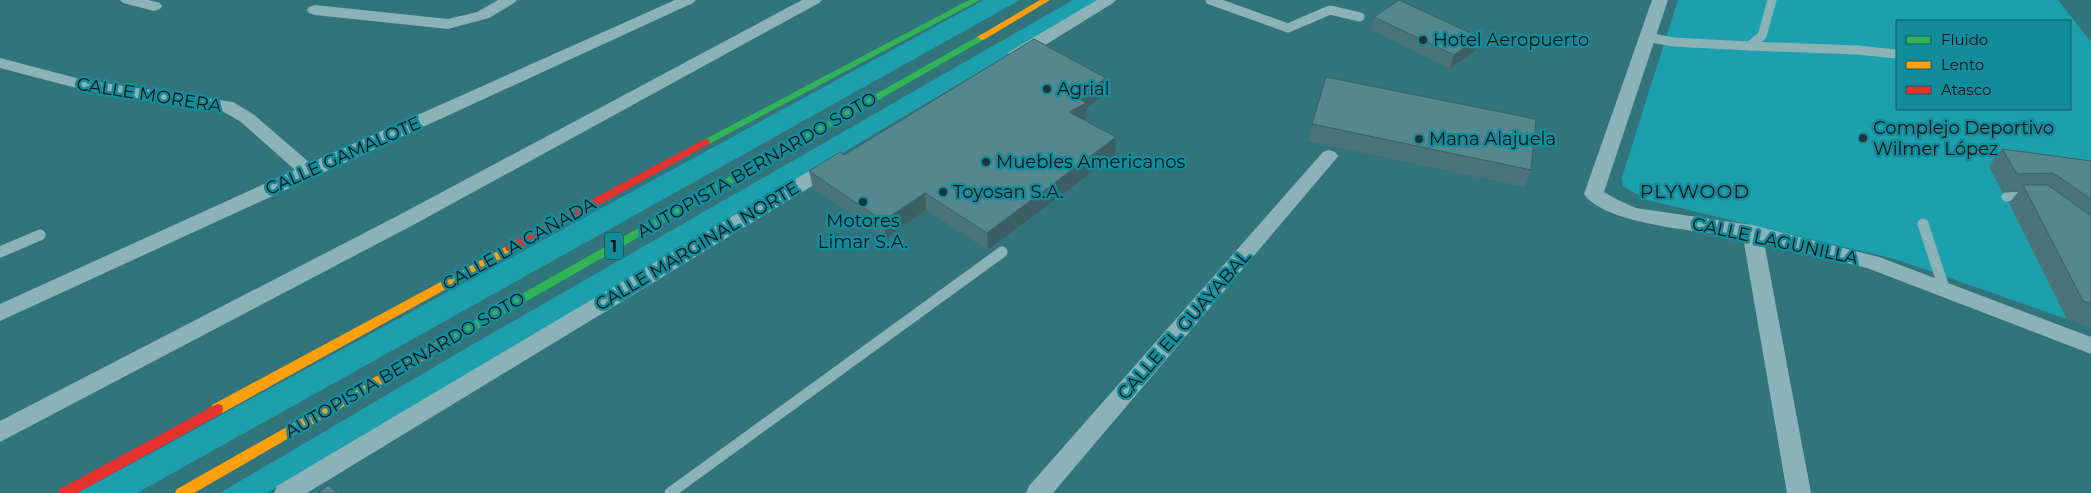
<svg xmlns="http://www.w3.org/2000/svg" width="2091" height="493" font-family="Montserrat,sans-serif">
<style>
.green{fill:#1da0ad;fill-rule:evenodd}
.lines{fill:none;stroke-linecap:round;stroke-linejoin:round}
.lane-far1{stroke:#8ab2b7;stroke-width:9}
.lane{stroke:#8ab2b7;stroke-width:11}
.street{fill:#8ab2b7;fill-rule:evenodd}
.fast{fill:#30b455;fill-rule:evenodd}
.slow{fill:#ff9f0a;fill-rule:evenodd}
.jam{fill:#e5322d;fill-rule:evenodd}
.wall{fill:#49757a}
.shaded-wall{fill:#3c5f63}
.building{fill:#55888e;stroke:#3c5f63}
.poi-dot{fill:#1d3436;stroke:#128c9b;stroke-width:2}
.labels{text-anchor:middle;stroke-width:5;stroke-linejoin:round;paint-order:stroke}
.shield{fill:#128c9b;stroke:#11363a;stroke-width:1}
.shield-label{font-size:16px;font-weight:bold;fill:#111}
.poi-label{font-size:18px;fill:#111;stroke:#128c9b;text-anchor:start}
.street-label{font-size:18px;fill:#111;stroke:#128c9b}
.neighbourhood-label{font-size:19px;letter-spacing:1px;fill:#111;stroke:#128c9b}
</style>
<rect width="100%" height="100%" fill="#32747c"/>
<g class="green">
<path d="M 984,0 L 1020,0 L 137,493 L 78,493 Z"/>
<path d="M 1073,0 L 1101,0 L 267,493 L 220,493 L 463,350 Z"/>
<path d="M 1678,0 L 2058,0 L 2091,42 L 2091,181 L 1989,167 L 2026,233 L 2067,319 L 1895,259 L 1647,200 L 1623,186 L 1622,177 ZM 1897,21 L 2070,21 L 2070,109 L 1897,109 Z"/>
</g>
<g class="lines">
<g class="lane-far1">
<path d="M 1210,0 L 1288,28 L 1330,10 L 1360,17"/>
<path d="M 1647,37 L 1673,42 L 1749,46 L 1762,36 L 1772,0"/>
<path d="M 1749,46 L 1857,50 L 1897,54"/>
<path d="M 2006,197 L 2027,196"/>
</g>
<g class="lane">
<path d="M 1923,224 L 1944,288"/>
<path d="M 0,252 L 40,235"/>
<path d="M 670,493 L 1002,252"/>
</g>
<g class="street">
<path d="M 120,0 L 148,0 L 160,3 L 162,6 L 160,9 L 154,11 L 123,3 Z"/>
<path d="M 498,0 L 517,0 L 514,3 L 489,18 L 448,29 L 315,15 L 309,13 L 307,10 L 309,7 L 315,5 L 448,19 L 477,12 Z"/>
<path d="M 675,0 L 696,0 L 693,3 L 0,321 L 0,304 L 295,170 L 241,122 L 222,111 L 84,90 L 0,68 L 0,58 L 84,80 L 233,102 L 253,114 L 310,163 Z"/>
<path d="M 802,0 L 822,0 L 819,3 L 415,224 L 0,442 L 0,421 L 401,214 Z"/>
<path d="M 1097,0 L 1116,0 L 1113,3 L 1021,60 L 1009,60 L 1007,56 L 1009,52 Z"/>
<path d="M 1652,0 L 1668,0 L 1604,192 L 1616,199 L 1636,208 L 1752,225 L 1879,257 L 2091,337 L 2091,354 L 1867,268 L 1764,242 L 1811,493 L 1787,493 L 1743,237 C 1707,232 1604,225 1584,194 Z"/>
<path d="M 1329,150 L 1335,152 L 1338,156 L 1335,160 L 1053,493 L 1026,493 L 1029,486 L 1323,152 Z"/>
<path d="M 833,159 L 840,161 L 842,165 L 840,169 L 307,493 L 274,493 L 277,486 L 826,161 Z"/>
</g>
<g class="fast">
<path d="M 969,0 L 980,0 L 709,144 L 701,144 L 700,142 Z"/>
<path d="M 982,34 L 987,37 L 985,39 L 450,345 L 442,345 L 440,342 L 442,339 Z"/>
</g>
<g class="slow">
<path d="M 1040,0 L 1050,0 L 985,39 L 982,40 L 977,37 Z"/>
<path d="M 511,244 L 515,245 L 517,248 L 515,251 L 222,413 L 217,414 L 212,413 L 211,409 L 212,405 Z"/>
<path d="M 446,337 L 450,339 L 452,342 L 450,345 L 194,493 L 175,493 L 177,489 Z"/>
</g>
<g class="jam">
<path d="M 705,139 L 709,140 L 710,142 L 709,144 L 515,251 L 507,251 L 505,248 L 507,245 Z"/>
<path d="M 217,404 L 222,405 L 223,409 L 222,413 L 77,493 L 58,493 L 60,489 Z"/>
</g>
</g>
<g class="wall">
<path d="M 1374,17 L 1479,37 L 1475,51 L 1450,68 L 1371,30 Z"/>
<path d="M 1106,78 L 1105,95 L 1086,108 L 1086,120 L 1085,120 L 1116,137 L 1115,155 L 988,250 L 926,210 L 886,238 L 813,188 L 809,171 L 844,155 Z"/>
<path d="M 1312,124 L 1531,170 L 1525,187 L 1308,141 Z"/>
<path d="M 2002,149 L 2091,161 L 2091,328 L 2067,319 L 2009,203 L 2019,191 L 2003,192 L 1989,166 Z"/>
</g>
<g class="shaded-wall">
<path d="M 1479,37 L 1475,51 L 1450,68 L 1454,55 Z"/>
<path d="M 1106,78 L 1105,95 L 1086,108 L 1086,120 L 1069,129 L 1069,112 L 1077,97 Z"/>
<path d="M 1116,137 L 1115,155 L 988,250 L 987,233 Z"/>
<path d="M 925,193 L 926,210 L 886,238 L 883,221 Z"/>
</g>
<g class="building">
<path d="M 1399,0 L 1479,37 L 1454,55 L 1374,17 Z"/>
<path d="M 1034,39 L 1106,78 L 1077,97 L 1086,103 L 1069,112 L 1116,137 L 987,233 L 925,193 L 883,221 L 809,171 L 840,152 L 844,155 Z"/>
<path d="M 1326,77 L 1536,119 L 1531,170 L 1312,124 Z"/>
<path d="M 2002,149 L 2091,161 L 2091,199 L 2053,173 L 2017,174 Z"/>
<path d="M 2023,185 L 2048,185 L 2091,216 L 2091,304 L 2083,301 Z"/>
<path d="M 329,485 L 337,493 L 318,493 Z"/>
</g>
<g class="poi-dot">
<circle cx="1423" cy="40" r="5"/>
<circle cx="1047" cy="89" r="5"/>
<circle cx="1863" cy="138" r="5"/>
<circle cx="1419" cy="139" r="5"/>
<circle cx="986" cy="162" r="5"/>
<circle cx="943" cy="192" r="5"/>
<circle cx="863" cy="202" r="5"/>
</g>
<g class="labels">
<rect class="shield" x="605" y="232.5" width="18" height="27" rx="4"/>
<g class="shield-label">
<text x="614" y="252">1</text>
</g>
<g class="poi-label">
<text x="1433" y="46">Hotel Aeropuerto</text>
<text x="1057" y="95">Agrial</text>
<text x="1873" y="134">Complejo Deportivo<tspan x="1873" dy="21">Wilmer López</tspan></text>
<text x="1429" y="145">Mana Alajuela</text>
<text x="996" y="168">Muebles Americanos</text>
<text x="953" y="198">Toyosan S.A.</text>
<text x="863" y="227" text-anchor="middle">Motores<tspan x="863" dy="21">Limar S.A.</tspan></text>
</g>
<g class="street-label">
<text transform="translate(149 95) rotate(9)" y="6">CALLE MORERA</text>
<text transform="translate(343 156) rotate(-24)" y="6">CALLE GAMALOTE</text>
<text transform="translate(757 165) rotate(-30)" y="6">AUTOPISTA BERNARDO SOTO</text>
<text transform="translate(1775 241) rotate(12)" y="6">CALLE LAGUNILLA</text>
<text transform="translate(519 244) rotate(-29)" y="6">CALLE LA CAÑADA</text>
<text transform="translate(697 246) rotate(-31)" y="6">CALLE MARGINAL NORTE</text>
<text transform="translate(1184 325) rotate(-49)" y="6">CALLE EL GUAYABAL</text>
<text transform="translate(405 365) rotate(-30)" y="6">AUTOPISTA BERNARDO SOTO</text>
</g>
<g class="neighbourhood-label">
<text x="1695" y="198">PLYWOOD</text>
</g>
</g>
<rect x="1896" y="20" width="175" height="90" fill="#128c9b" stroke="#125b64"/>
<rect x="1906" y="36" width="25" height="8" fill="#30b455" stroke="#125b64"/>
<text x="1941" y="45" font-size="15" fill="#111111">Fluido</text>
<rect x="1906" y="61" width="25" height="8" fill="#ff9f0a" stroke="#125b64"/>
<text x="1941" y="70" font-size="15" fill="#111111">Lento</text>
<rect x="1906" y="86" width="25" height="8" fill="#e5322d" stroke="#125b64"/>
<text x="1941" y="95" font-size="15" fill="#111111">Atasco</text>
</svg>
